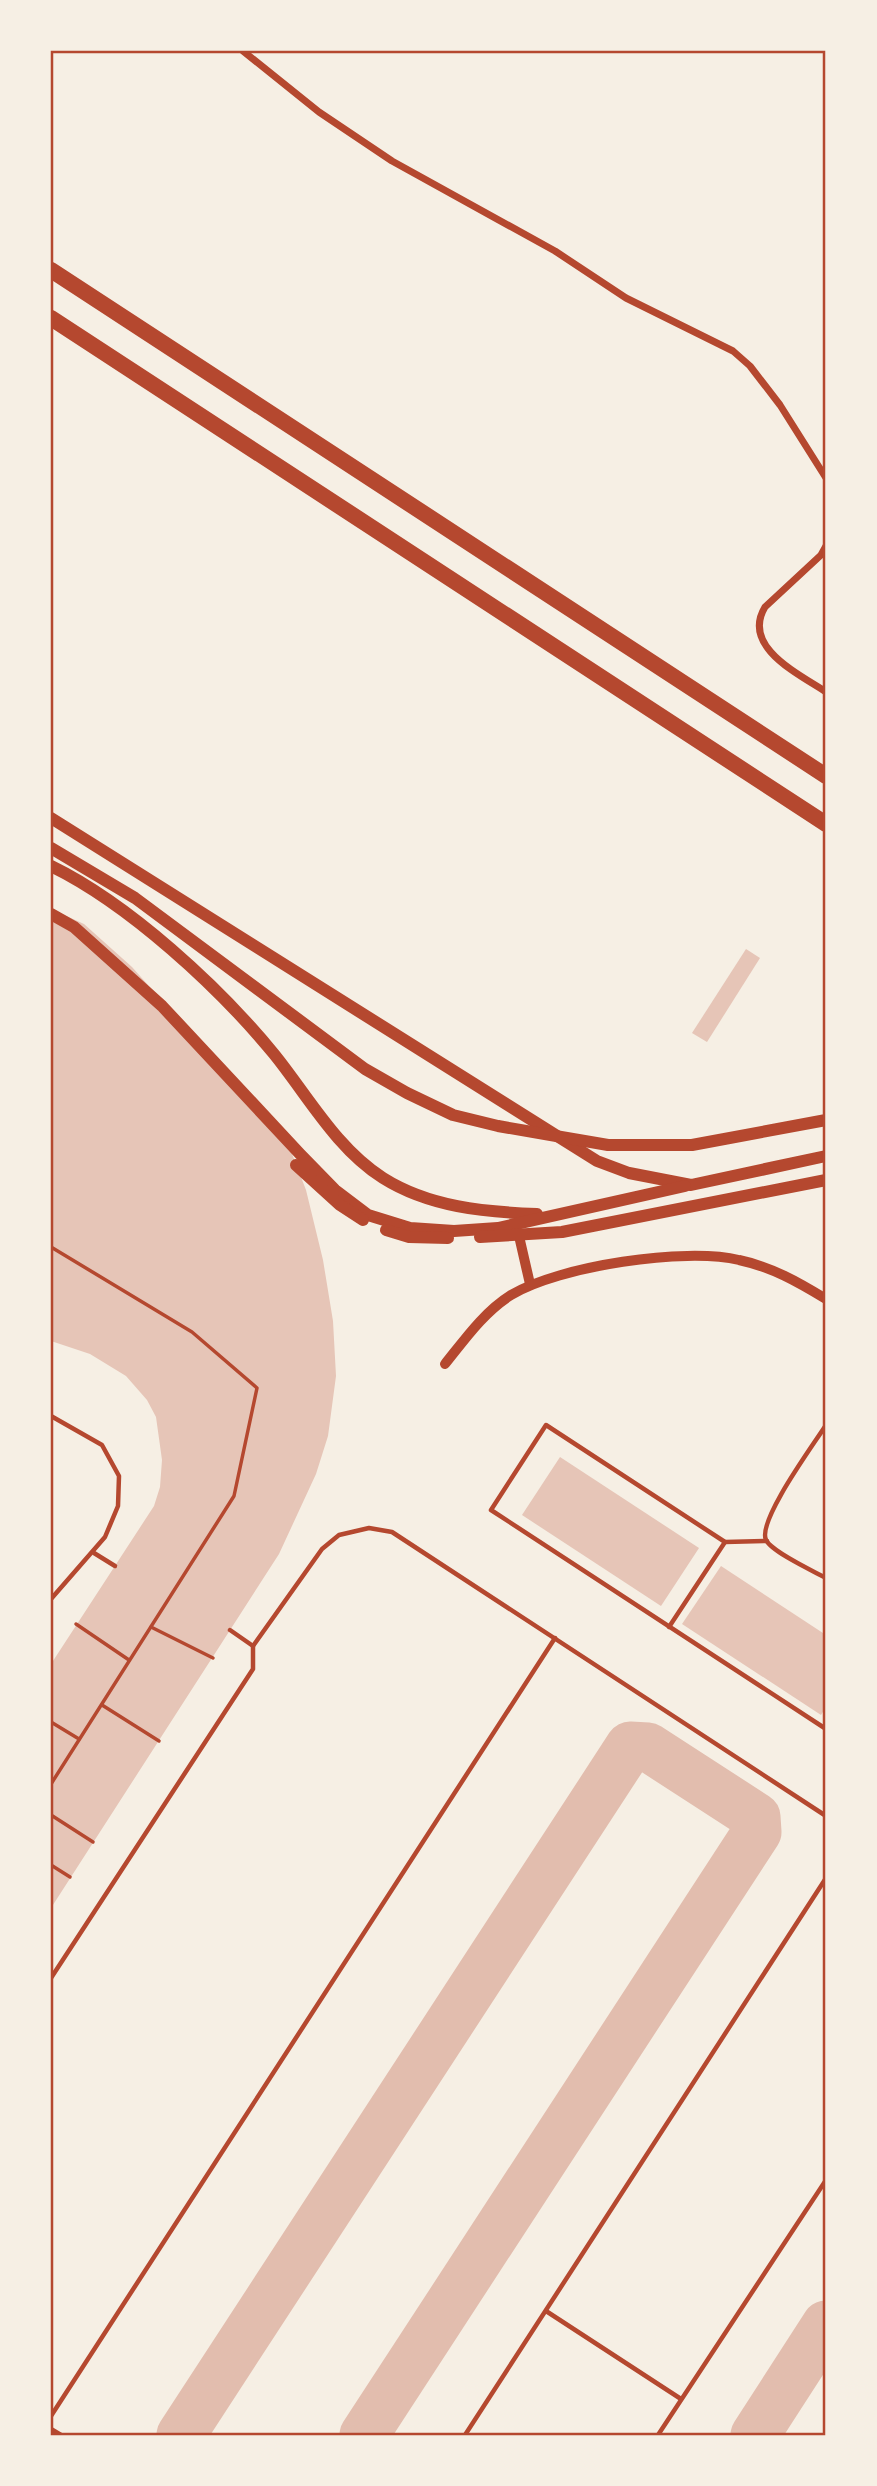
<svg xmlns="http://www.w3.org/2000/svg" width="877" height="2486" font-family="Helvetica,sans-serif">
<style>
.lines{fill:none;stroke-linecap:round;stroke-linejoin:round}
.taxiway{stroke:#e2bdae;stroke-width:49}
.building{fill:#e6c5b7}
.path{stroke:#b5482f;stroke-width:3.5}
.service{stroke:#b5482f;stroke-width:4.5}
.minor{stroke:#b5482f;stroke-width:7}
.tertiary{stroke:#b5482f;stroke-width:10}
.secondary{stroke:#b5482f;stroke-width:12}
.trunk{stroke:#b5482f;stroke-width:16}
.neatline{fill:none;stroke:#b5482f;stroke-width:2.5}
</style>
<rect width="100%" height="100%" fill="#f6efe4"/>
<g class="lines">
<g class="taxiway">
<path d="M 181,2435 L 630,1746 L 648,1747 L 756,1817 L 757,1832 L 364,2435"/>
<path d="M 755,2435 L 826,2325"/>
</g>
</g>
<g class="building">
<path d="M 51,909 L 84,924 L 132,967 L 287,1141 L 306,1190 L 323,1260 L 333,1321 L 336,1376 L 328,1436 L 316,1474 L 279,1554 L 51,1908 L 51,1664 L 154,1506 L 160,1487 L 162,1460 L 156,1417 L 147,1400 L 126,1376 L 90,1354 L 51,1341 Z"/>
<path d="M 746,949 L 760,958 L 707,1042 L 692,1033 Z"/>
<path d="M 560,1457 L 699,1548 L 661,1606 L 522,1515 Z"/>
<path d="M 721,1566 L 826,1635 L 826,1707 L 821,1715 L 682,1624 Z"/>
</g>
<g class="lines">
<g class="path">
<path d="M 51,1247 L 192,1332 L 257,1388 L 234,1496 L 51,1784"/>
<path d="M 76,1624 L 129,1660"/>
<path d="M 151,1627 L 213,1658"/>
<path d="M 102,1705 L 159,1741"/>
<path d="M 51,1722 L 79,1739"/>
<path d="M 51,1815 L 93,1842"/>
<path d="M 51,1865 L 70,1877"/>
</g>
<g class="service">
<path d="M 51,1416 L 102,1445 L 119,1476 L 118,1506 L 105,1537 L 51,1599"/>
<path d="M 826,1425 C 814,1444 757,1521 766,1540 C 772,1552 813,1571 826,1578"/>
<path d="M 767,1541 L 725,1542 L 546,1425 L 491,1510 L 826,1729"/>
<path d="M 94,1553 L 115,1566"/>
<path d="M 669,1627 L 725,1542"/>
<path d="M 230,1630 L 253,1646"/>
<path d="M 51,1978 L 253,1669 L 253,1646 L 322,1549 L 339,1535 L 369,1528 L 392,1532 L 826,1816"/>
<path d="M 546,2311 L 681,2399"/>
<path d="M 51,2416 L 555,1638"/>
<path d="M 51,2429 L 61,2435"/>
<path d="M 465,2435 L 826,1878"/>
<path d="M 658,2435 L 826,2180"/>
</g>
<g class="minor">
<path d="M 243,51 L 319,112 L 392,161 L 555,251 L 626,298 L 733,351 L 750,366 L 780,405 L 826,478"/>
<path d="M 826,546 L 821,555 L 765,607 C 741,647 799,674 826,692"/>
</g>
<g class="tertiary">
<path d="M 519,1236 L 530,1284"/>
<path d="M 445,1364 C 465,1339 484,1312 511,1295 C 559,1266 685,1247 739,1260 C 772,1267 798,1282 826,1299"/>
</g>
<g class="secondary">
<path d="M 51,818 L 597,1161 L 629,1173 L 691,1185 L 826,1156"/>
<path d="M 51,848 L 135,898 L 365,1069 L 407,1093 L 453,1115 L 498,1126 L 608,1145 L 692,1145 L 826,1120"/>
<path d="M 51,866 C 129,904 219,987 274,1054 C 308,1096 336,1148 383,1178 C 429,1207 484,1212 537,1214"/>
<path d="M 51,914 L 74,927 L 162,1006 L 300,1154 L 335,1190 L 368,1215 L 410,1228 L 454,1231 L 498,1228 L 685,1186"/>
<path d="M 296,1165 L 340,1205 L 363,1220"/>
<path d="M 386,1230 L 409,1237 L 448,1238"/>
<path d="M 480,1237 L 562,1232 L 826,1180"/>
</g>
<g class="trunk">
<path d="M 51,270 L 826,776"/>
<path d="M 51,318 L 826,824"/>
</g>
</g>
<rect width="877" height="2486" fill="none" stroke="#f6efe4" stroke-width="105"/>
<rect x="52" y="52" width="772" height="2382" class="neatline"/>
</svg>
